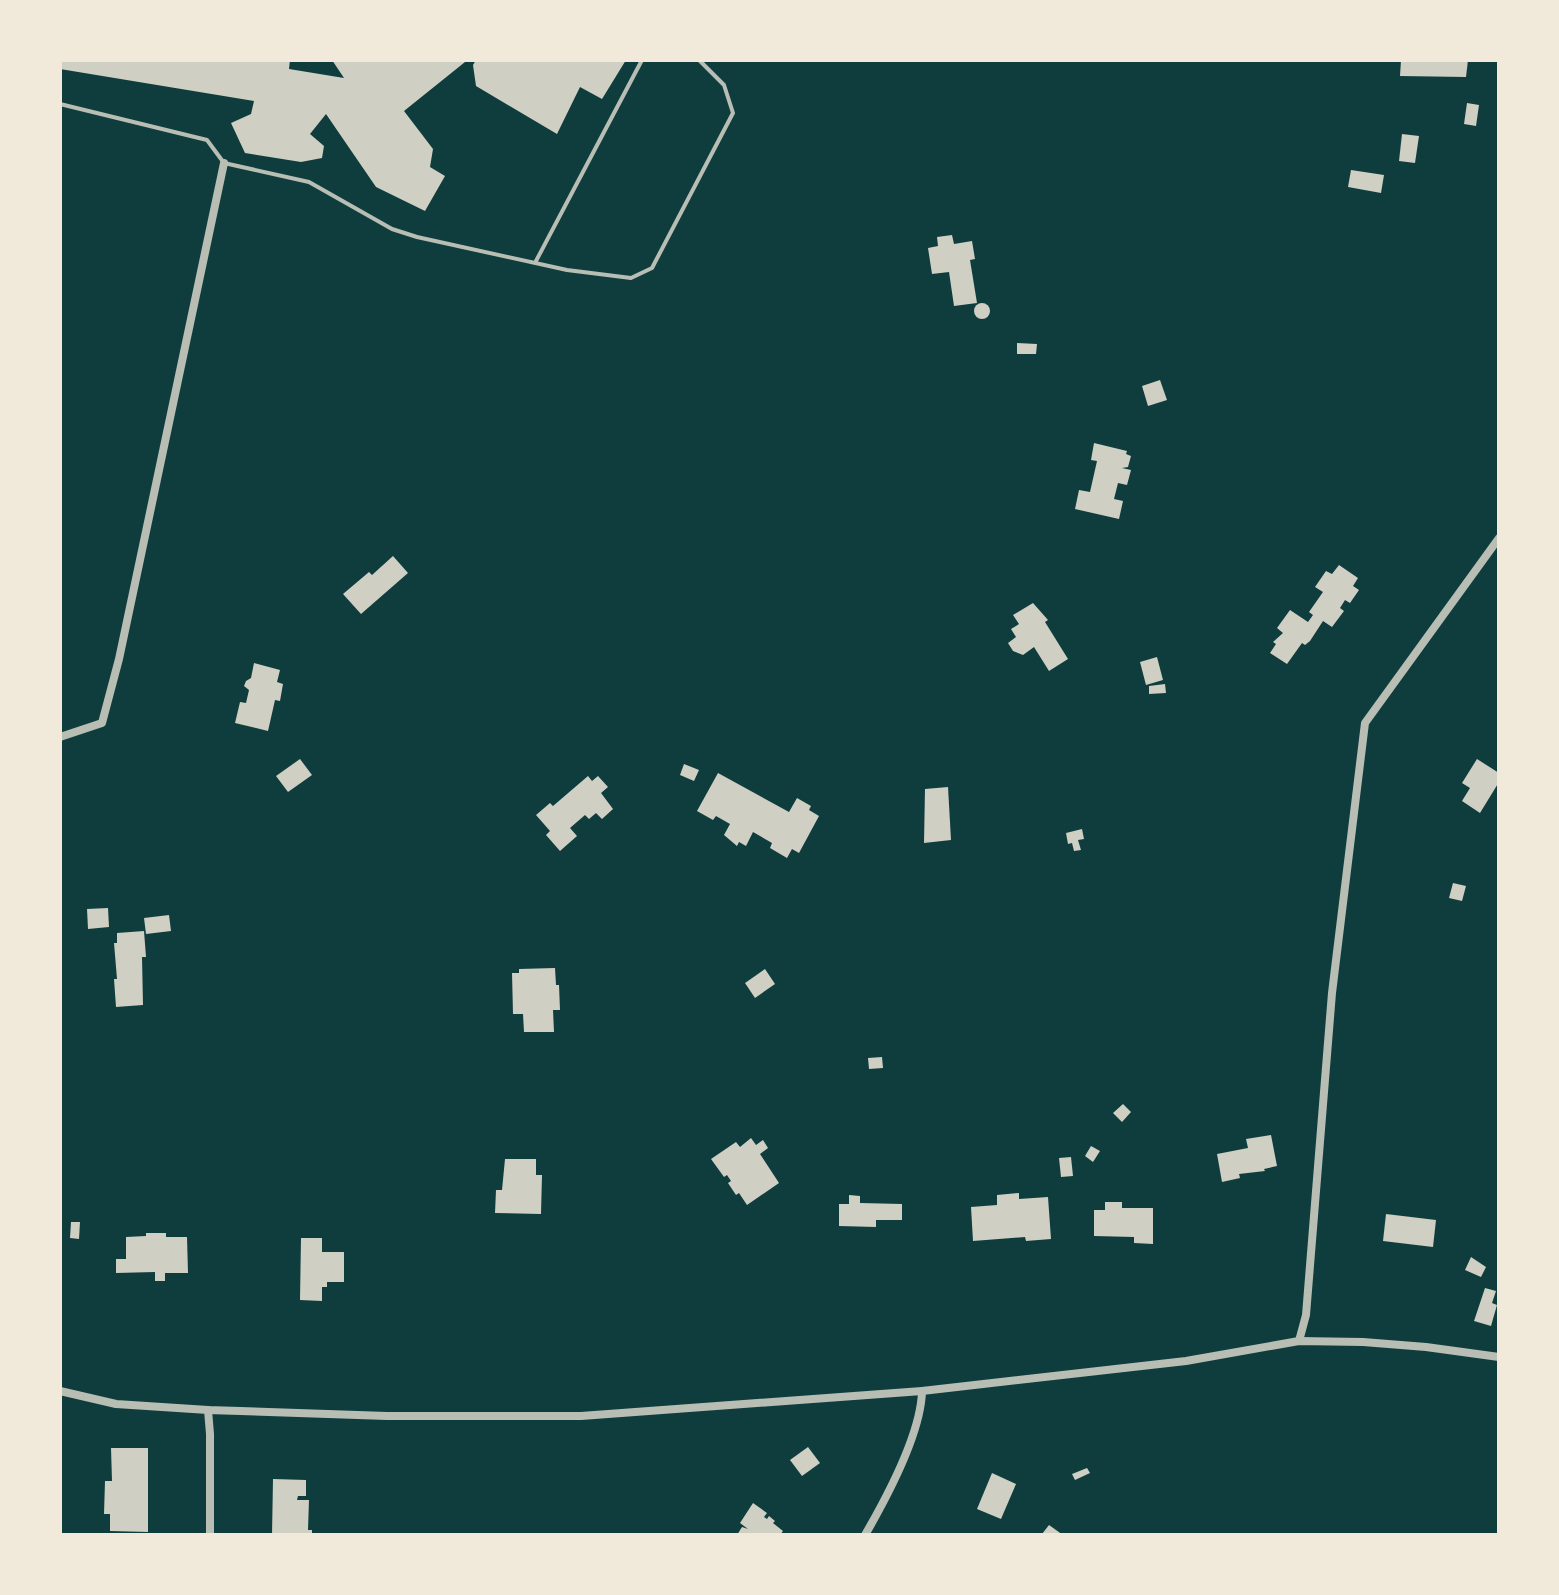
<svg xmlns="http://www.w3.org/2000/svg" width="1559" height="1595" font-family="Roboto,sans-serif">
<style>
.building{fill:#cfcfc3}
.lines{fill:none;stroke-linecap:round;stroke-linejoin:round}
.service{stroke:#b8beb3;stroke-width:4}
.minor{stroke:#b8beb3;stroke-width:8}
</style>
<rect width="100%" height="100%" fill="#0f3d3e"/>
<g class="building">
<path d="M 60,60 L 290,60 L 289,69 L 344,78 L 332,60 L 464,60 L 465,62 L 404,111 L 433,149 L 430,167 L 445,176 L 425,211 L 376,187 L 326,114 L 310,134 L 324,146 L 322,158 L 301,162 L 245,153 L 231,123 L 251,114 L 254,101 L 60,69 Z"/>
<path d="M 476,60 L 626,60 L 602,99 L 580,87 L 557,134 L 476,86 L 473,65 Z"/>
<path d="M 1401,60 L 1468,60 L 1466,77 L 1400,76 Z"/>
<path d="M 1467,103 L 1479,105 L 1476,126 L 1464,124 Z"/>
<path d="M 1402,134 L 1419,136 L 1415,163 L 1399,161 Z"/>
<path d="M 1351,170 L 1384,175 L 1381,193 L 1348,187 Z"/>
<path d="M 952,235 L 954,244 L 972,241 L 975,259 L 970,260 L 977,303 L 954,306 L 949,272 L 932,274 L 928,248 L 938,246 L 937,237 Z"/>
<circle cx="982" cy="311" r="8"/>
<path d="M 1017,343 L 1037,344 L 1036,354 L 1017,354 Z"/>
<path d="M 1160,380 L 1167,400 L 1148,406 L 1142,386 Z"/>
<path d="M 1094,443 L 1127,451 L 1126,454 L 1131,456 L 1128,467 L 1122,468 L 1131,470 L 1127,485 L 1118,483 L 1114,499 L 1123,501 L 1119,519 L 1075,509 L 1079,490 L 1090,492 L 1097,461 L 1091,460 Z"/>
<path d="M 393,556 L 408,573 L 361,614 L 343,594 L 369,572 L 372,575 Z"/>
<path d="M 1339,565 L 1358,578 L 1353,586 L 1359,590 L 1350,603 L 1345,600 L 1340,608 L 1344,611 L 1332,627 L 1323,621 L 1310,641 L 1305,645 L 1302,643 L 1287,664 L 1270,653 L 1276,644 L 1273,642 L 1283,633 L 1277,628 L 1290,610 L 1308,622 L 1313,615 L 1309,612 L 1323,592 L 1315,587 L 1326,571 L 1332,574 Z"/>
<path d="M 1033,603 L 1048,620 L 1045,622 L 1068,659 L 1049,671 L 1034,647 L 1023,655 L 1013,651 L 1008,643 L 1016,637 L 1011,629 L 1019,624 L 1013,615 Z"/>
<path d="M 1157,657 L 1163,680 L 1146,685 L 1140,662 Z"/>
<path d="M 254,663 L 280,670 L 277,682 L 283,684 L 280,701 L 275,700 L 268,731 L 235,723 L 240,702 L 246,703 L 249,690 L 244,686 L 246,681 L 251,678 Z"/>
<path d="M 1165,684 L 1166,693 L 1149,694 L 1149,686 Z"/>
<path d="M 300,759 L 312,775 L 288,792 L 276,776 Z"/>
<path d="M 1477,759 L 1499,773 L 1499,782 L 1480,813 L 1462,801 L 1470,788 L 1462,783 Z"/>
<path d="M 684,764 L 699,770 L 694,781 L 680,775 Z"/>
<path d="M 718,773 L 789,812 L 797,798 L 811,806 L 809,810 L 819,816 L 799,853 L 792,849 L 787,858 L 770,848 L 772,843 L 753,832 L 746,846 L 739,842 L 737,846 L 724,835 L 730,824 L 716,816 L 713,820 L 697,811 Z"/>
<path d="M 588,776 L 592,781 L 598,776 L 608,787 L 601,793 L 613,809 L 602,819 L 596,813 L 589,819 L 585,815 L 570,828 L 577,836 L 560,851 L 546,835 L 550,831 L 536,815 L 550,803 L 553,806 Z"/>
<path d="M 948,787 L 951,840 L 924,843 L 925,789 Z"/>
<path d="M 1082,829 L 1084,839 L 1078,840 L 1081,850 L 1074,851 L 1072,843 L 1068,844 L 1066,833 Z"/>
<path d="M 1453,883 L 1466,886 L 1462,901 L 1449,898 Z"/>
<path d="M 108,908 L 109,927 L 88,929 L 87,909 Z"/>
<path d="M 169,915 L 171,931 L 146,934 L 144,918 Z"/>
<path d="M 144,931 L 146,957 L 142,957 L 143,1005 L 116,1007 L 114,979 L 117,979 L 114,943 L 117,943 L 117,933 Z"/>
<path d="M 555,968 L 556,985 L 559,985 L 560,1010 L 553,1010 L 554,1032 L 524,1032 L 523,1014 L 513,1014 L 512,973 L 519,973 L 519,969 Z"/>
<path d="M 765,969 L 775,984 L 755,998 L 745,983 Z"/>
<path d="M 882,1057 L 883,1068 L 869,1069 L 868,1058 Z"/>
<path d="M 1123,1104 L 1131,1112 L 1122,1122 L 1113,1113 Z"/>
<path d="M 1271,1135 L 1277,1166 L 1264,1169 L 1265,1171 L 1239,1174 L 1240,1178 L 1222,1182 L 1217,1154 L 1248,1148 L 1246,1139 Z"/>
<path d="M 751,1138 L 756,1145 L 763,1140 L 768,1148 L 760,1154 L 779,1183 L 747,1205 L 739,1193 L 736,1195 L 728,1183 L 731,1181 L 727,1175 L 724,1177 L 711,1159 L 736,1142 L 740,1147 Z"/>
<path d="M 1091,1146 L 1100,1151 L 1093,1162 L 1085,1156 Z"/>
<path d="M 1071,1157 L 1073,1176 L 1061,1177 L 1059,1158 Z"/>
<path d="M 505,1159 L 536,1159 L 536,1175 L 542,1175 L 541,1214 L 495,1213 L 496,1190 L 502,1190 Z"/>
<path d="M 1019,1193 L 1019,1199 L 1048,1197 L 1051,1239 L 1026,1241 L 1025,1237 L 973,1241 L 971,1207 L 997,1205 L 997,1195 Z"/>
<path d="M 849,1195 L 860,1196 L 860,1203 L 902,1204 L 902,1220 L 876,1220 L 876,1227 L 839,1226 L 839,1204 L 849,1204 Z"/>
<path d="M 1105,1202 L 1122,1202 L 1122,1208 L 1153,1208 L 1153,1244 L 1134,1243 L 1134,1237 L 1094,1236 L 1094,1210 L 1105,1210 Z"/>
<path d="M 1386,1214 L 1436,1220 L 1433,1247 L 1383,1241 Z"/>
<path d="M 71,1222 L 80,1222 L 79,1239 L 70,1238 Z"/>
<path d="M 146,1233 L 166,1233 L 166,1237 L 187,1237 L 188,1273 L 165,1273 L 165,1281 L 155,1281 L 155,1272 L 116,1273 L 116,1259 L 126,1259 L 126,1237 L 146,1236 Z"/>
<path d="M 301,1238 L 322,1238 L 322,1252 L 344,1252 L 344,1282 L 327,1282 L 327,1287 L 322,1287 L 322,1301 L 300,1300 Z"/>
<path d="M 1471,1257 L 1486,1267 L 1481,1277 L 1465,1270 Z"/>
<path d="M 1485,1288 L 1496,1291 L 1492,1303 L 1497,1305 L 1491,1326 L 1474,1321 Z"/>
<path d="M 808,1447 L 820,1463 L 802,1476 L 790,1460 Z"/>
<path d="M 111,1448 L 148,1448 L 148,1532 L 110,1531 L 110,1514 L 104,1514 L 105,1481 L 112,1481 Z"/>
<path d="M 1087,1468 L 1090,1473 L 1075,1480 L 1072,1474 Z"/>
<path d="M 992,1473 L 1016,1484 L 1001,1519 L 977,1509 Z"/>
<path d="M 273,1479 L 306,1480 L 306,1496 L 298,1496 L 297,1500 L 309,1500 L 308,1530 L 312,1530 L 312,1535 L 272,1535 Z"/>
<path d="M 753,1503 L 767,1513 L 764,1517 L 767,1519 L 769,1516 L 775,1521 L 773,1523 L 783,1531 L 780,1535 L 737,1535 L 742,1527 L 748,1529 L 740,1523 Z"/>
<path d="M 1049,1525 L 1063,1535 L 1042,1534 Z"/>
</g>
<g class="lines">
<g class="service">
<path d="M 60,104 L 207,140 L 224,163 L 309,182 L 392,229 L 417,237 L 567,270 L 631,278 L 652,268 L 733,113 L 724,85 L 699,60"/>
<path d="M 536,261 L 642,60"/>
</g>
<g class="minor">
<path d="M 60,737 L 102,723 L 119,659 L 224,163"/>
<path d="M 1299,1341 L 1306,1315 L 1332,993 L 1365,723 L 1499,538"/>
<path d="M 60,1391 L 116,1404 L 208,1410 L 387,1416 L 581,1416 L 922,1391 L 1186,1361 L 1299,1341 L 1363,1342 L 1426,1347 L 1499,1357"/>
<path d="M 208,1410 L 210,1434 L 210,1535"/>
<path d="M 865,1535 C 887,1497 921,1434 922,1391"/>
</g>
</g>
<rect width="1559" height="1595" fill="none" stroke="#f1e9da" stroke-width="124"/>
</svg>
